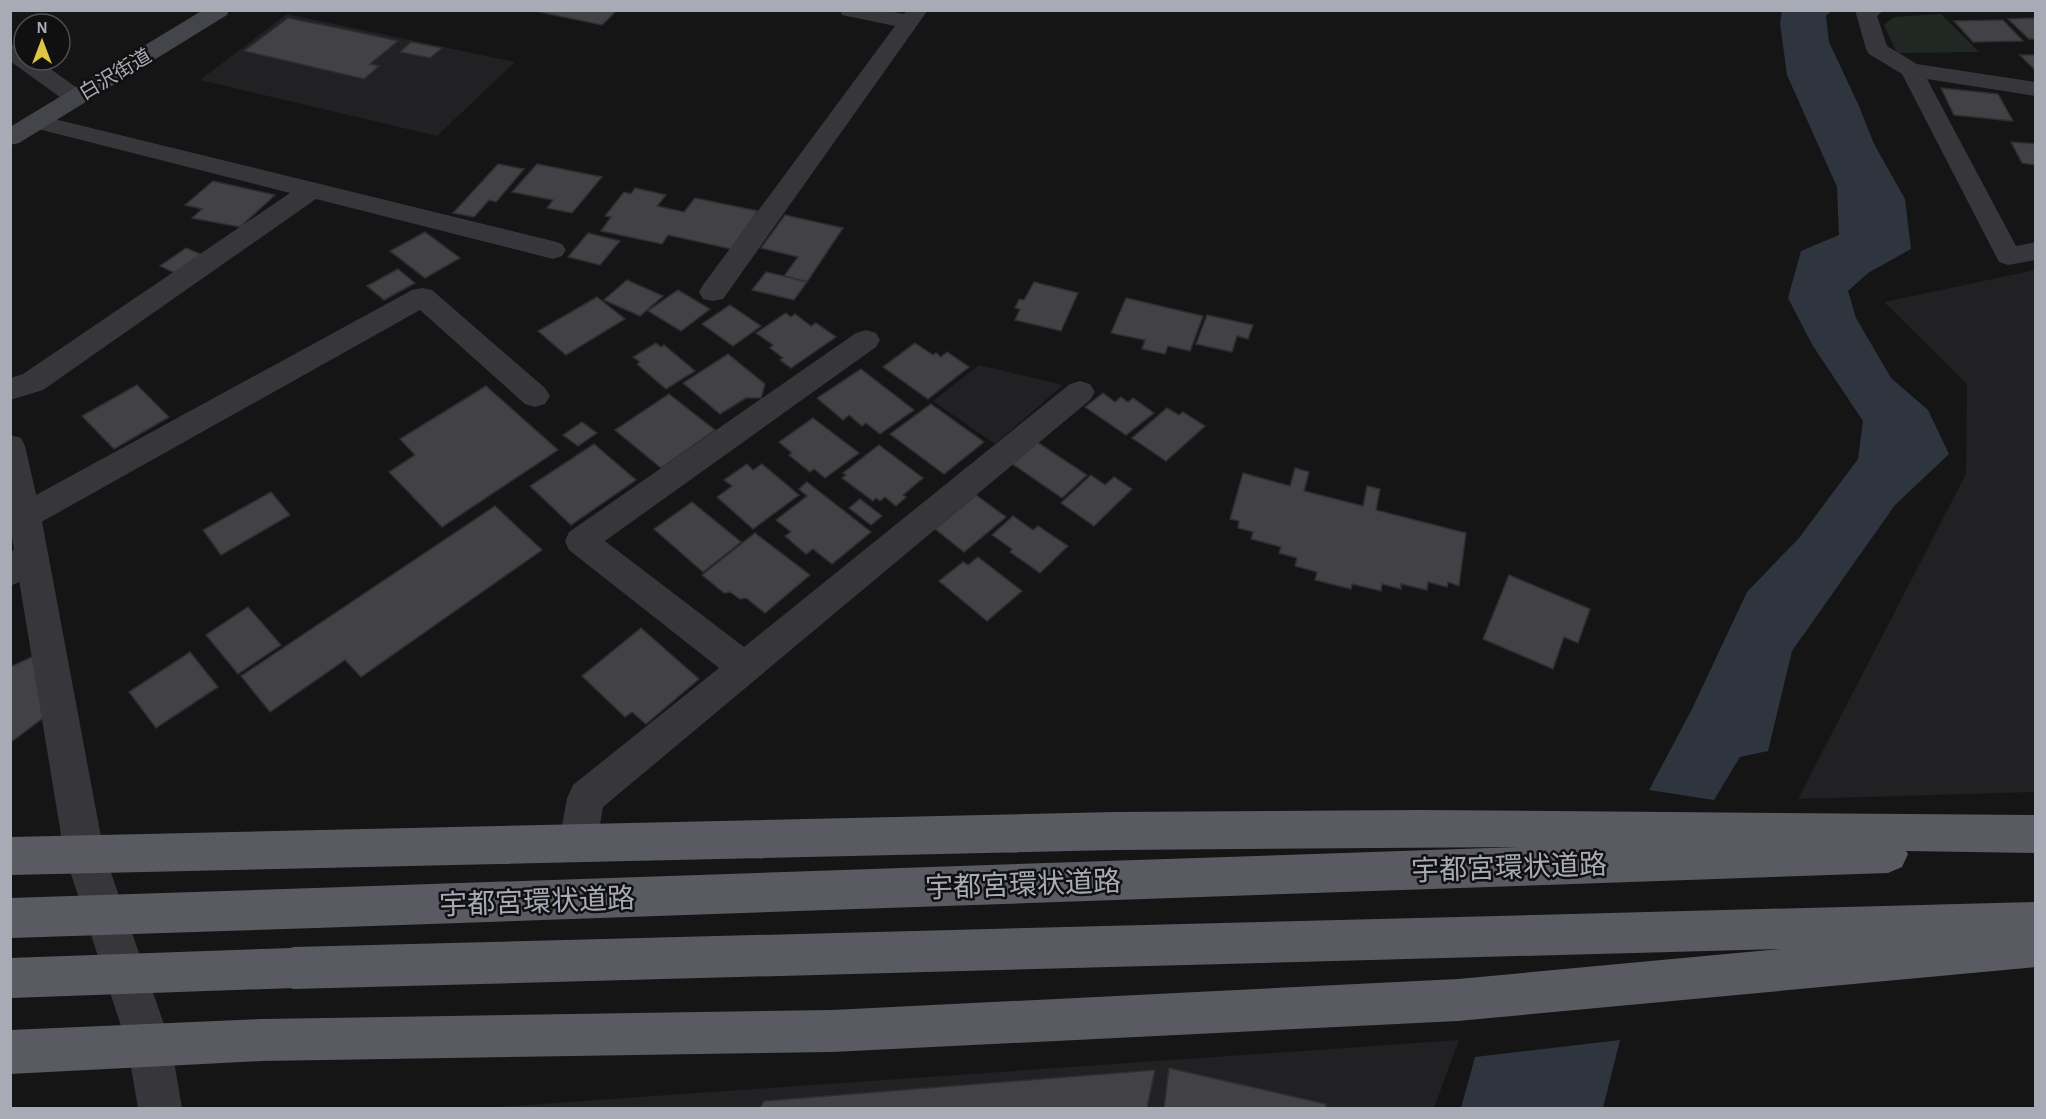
<svg xmlns="http://www.w3.org/2000/svg" width="2046" height="1119" font-family="'Alegreya Sans','Noto Sans JP',sans-serif">
<style>
.built{fill:#212123}
.green{fill:#212823}
.water{fill:#2f353e}
.building{fill:#424246;stroke:#2f2f32;stroke-width:1.5}
.lines{fill:none;stroke-linecap:round;stroke-linejoin:round}
.minor{fill:#36363b;fill-rule:evenodd}
.tertiary{fill:#36363b;fill-rule:evenodd}
.secondary{fill:#44454a;fill-rule:evenodd}
.trunk{fill:#5a5b62;fill-rule:evenodd}
.trunk-bridge{stroke:#5a5b62;stroke-width:40}
.labels{text-anchor:middle;stroke-width:5;stroke-linejoin:round;paint-order:stroke}
.far-street-label{font-size:20px;fill:#a8aab5;stroke:#101011}
.near-street-label{font-size:28px;fill:#a8aab5;stroke:#101011}
</style>
<rect width="100%" height="100%" fill="#151516"/>
<g class="built">
<path d="M 287,14 L 515,62 L 437,136 L 200,80 Z"/>
<path d="M 2035,270 L 2035,792 L 1798,799 L 1966,474 L 1967,384 L 1884,302 Z"/>
<path d="M 979,365 L 1063,385 L 995,444 L 933,401 Z"/>
<path d="M 1459,1040 L 1434,1108 L 482,1108 Z"/>
</g>
<path class="green" d="M 1941,14 L 1979,52 L 1897,53 L 1884,25 L 1894,17 Z"/>
<g class="water">
<path d="M 1782,11 L 1831,11 L 1826,16 L 1829,42 L 1859,106 L 1874,144 L 1905,199 L 1911,249 L 1868,273 L 1848,291 L 1856,318 L 1891,378 L 1928,410 L 1949,454 L 1895,505 L 1792,651 L 1768,751 L 1740,757 L 1714,800 L 1649,790 L 1692,709 L 1747,592 L 1799,538 L 1858,459 L 1863,421 L 1813,346 L 1788,298 L 1801,251 L 1839,235 L 1837,187 L 1787,75 L 1780,23 Z"/>
<path d="M 1620,1040 L 1603,1108 L 1461,1108 L 1475,1057 Z"/>
</g>
<g class="building">
<path d="M 530,10 L 617,10 L 602,25 Z"/>
<path d="M 288,18 L 348,30 L 398,41 L 370,64 L 379,66 L 364,79 L 244,51 Z"/>
<path d="M 2036,18 L 2036,39 L 2029,39 L 2008,19 Z"/>
<path d="M 2003,20 L 2023,41 L 1973,42 L 1954,21 Z"/>
<path d="M 411,42 L 442,48 L 430,58 L 400,52 Z"/>
<path d="M 2020,55 L 2036,55 L 2036,71 Z"/>
<path d="M 1941,88 L 1998,94 L 2013,121 L 1954,115 Z"/>
<path d="M 2011,142 L 2036,144 L 2036,165 L 2022,163 Z"/>
<path d="M 498,164 L 524,169 L 496,202 L 489,200 L 474,217 L 453,213 Z"/>
<path d="M 537,164 L 602,177 L 572,213 L 547,208 L 553,200 L 512,192 Z"/>
<path d="M 213,181 L 275,195 L 240,227 L 192,218 L 202,209 L 185,205 Z"/>
<path d="M 635,188 L 666,195 L 657,206 L 684,212 L 695,198 L 758,211 L 731,249 L 668,235 L 662,244 L 601,231 L 611,217 L 605,216 L 624,192 L 631,194 Z"/>
<path d="M 785,215 L 843,228 L 807,282 L 784,276 L 798,257 L 761,248 Z"/>
<path d="M 425,232 L 460,258 L 425,278 L 390,251 Z"/>
<path d="M 588,233 L 620,241 L 600,265 L 568,257 Z"/>
<path d="M 186,248 L 203,255 L 177,274 L 160,266 Z"/>
<path d="M 398,269 L 415,283 L 384,300 L 367,286 Z"/>
<path d="M 766,272 L 784,276 L 807,282 L 794,300 L 752,290 Z"/>
<path d="M 627,280 L 663,296 L 640,316 L 604,300 Z"/>
<path d="M 1034,282 L 1078,293 L 1061,331 L 1015,320 L 1020,309 L 1015,308 L 1019,299 L 1024,300 Z"/>
<path d="M 678,290 L 710,309 L 681,331 L 648,311 Z"/>
<path d="M 597,297 L 625,319 L 566,355 L 538,331 Z"/>
<path d="M 1126,298 L 1203,316 L 1190,351 L 1168,346 L 1165,354 L 1142,349 L 1145,340 L 1111,333 Z"/>
<path d="M 730,305 L 761,326 L 733,346 L 702,324 Z"/>
<path d="M 786,313 L 791,317 L 795,314 L 811,326 L 816,323 L 836,337 L 791,368 L 780,360 L 783,358 L 770,348 L 773,345 L 756,333 Z"/>
<path d="M 1207,315 L 1253,325 L 1248,339 L 1237,336 L 1232,352 L 1196,344 Z"/>
<path d="M 656,343 L 661,347 L 664,345 L 695,371 L 666,389 L 637,364 L 640,362 L 633,357 Z"/>
<path d="M 915,343 L 933,355 L 936,353 L 941,357 L 947,352 L 969,367 L 928,399 L 883,367 Z"/>
<path d="M 728,354 L 765,384 L 761,398 L 746,398 L 720,414 L 683,383 Z"/>
<path d="M 861,369 L 914,410 L 880,434 L 866,423 L 862,426 L 849,415 L 843,420 L 817,398 Z"/>
<path d="M 137,385 L 169,417 L 114,449 L 82,416 Z"/>
<path d="M 486,386 L 558,450 L 442,527 L 389,472 L 415,455 L 400,439 Z"/>
<path d="M 1103,393 L 1115,402 L 1121,397 L 1128,402 L 1133,398 L 1154,413 L 1126,435 L 1085,407 Z"/>
<path d="M 669,394 L 715,430 L 661,468 L 615,430 Z"/>
<path d="M 931,404 L 984,442 L 944,474 L 890,434 Z"/>
<path d="M 1167,408 L 1179,415 L 1183,412 L 1205,426 L 1166,461 L 1132,438 Z"/>
<path d="M 813,418 L 859,453 L 825,478 L 814,469 L 810,472 L 789,455 L 792,453 L 779,442 Z"/>
<path d="M 582,422 L 597,433 L 578,446 L 563,435 Z"/>
<path d="M 1037,442 L 1087,475 L 1062,498 L 1011,463 Z"/>
<path d="M 594,444 L 636,480 L 571,525 L 530,486 Z"/>
<path d="M 879,445 L 923,478 L 903,495 L 906,497 L 896,506 L 885,497 L 880,501 L 876,498 L 873,501 L 842,478 L 846,475 L 843,473 Z"/>
<path d="M 747,464 L 753,470 L 762,464 L 799,495 L 753,529 L 717,497 L 732,486 L 724,480 Z"/>
<path d="M 1295,468 L 1309,472 L 1304,491 L 1363,506 L 1367,486 L 1380,489 L 1376,510 L 1466,533 L 1459,586 L 1448,582 L 1447,587 L 1428,582 L 1427,590 L 1401,584 L 1401,589 L 1382,584 L 1381,591 L 1352,584 L 1351,589 L 1315,580 L 1317,572 L 1295,566 L 1297,558 L 1279,553 L 1281,547 L 1251,539 L 1253,532 L 1238,528 L 1239,521 L 1230,519 L 1243,473 L 1290,486 Z"/>
<path d="M 1091,475 L 1105,485 L 1114,477 L 1132,489 L 1094,526 L 1061,503 Z"/>
<path d="M 807,482 L 871,532 L 832,564 L 813,549 L 806,554 L 785,536 L 791,532 L 776,520 L 807,496 L 799,489 Z"/>
<path d="M 271,492 L 290,515 L 221,555 L 203,530 Z"/>
<path d="M 976,495 L 1006,517 L 964,552 L 935,529 Z"/>
<path d="M 860,499 L 882,516 L 871,525 L 849,508 Z"/>
<path d="M 692,502 L 741,542 L 703,572 L 654,529 Z"/>
<path d="M 495,506 L 542,550 L 361,677 L 345,660 L 270,712 L 241,676 Z"/>
<path d="M 1013,516 L 1033,530 L 1038,526 L 1068,546 L 1040,573 L 1010,552 L 1012,549 L 992,535 Z"/>
<path d="M 755,533 L 810,575 L 765,613 L 746,598 L 740,599 L 730,592 L 724,593 L 702,575 Z"/>
<path d="M 978,557 L 1022,591 L 987,621 L 939,581 L 963,562 L 968,565 Z"/>
<path d="M 1509,575 L 1590,609 L 1578,643 L 1564,637 L 1553,669 L 1483,639 Z"/>
<path d="M 248,607 L 281,645 L 238,674 L 206,635 Z"/>
<path d="M 641,628 L 699,679 L 646,724 L 632,712 L 625,717 L 582,676 Z"/>
<path d="M 190,652 L 218,687 L 156,728 L 129,692 Z"/>
<path d="M 36,655 L 51,712 L 10,743 L 10,667 Z"/>
<path d="M 1169,1068 L 1326,1104 L 1326,1108 L 1164,1108 Z"/>
<path d="M 1155,1070 L 1147,1108 L 760,1108 L 764,1101 Z"/>
</g>
<g class="lines">
<g class="minor">
<path d="M 840,10 L 885,10 L 904,14 L 907,10 L 928,10 L 723,299 L 713,301 L 703,299 L 699,292 L 703,285 L 895,26 L 842,15 Z"/>
<path d="M 1855,10 L 1884,10 L 1877,16 L 1887,46 L 1917,64 L 2036,82 L 2036,96 L 1927,79 L 2016,246 L 2036,242 L 2036,260 L 2008,265 L 1999,262 L 1902,74 L 1869,54 L 1866,49 Z"/>
<path d="M 10,43 L 24,50 L 24,60 L 38,60 L 84,93 L 88,98 L 84,103 L 76,105 L 68,103 L 10,61 Z"/>
<path d="M 38,115 L 553,241 L 562,244 L 566,250 L 562,256 L 553,259 L 316,199 L 43,390 L 10,400 L 10,378 L 23,374 L 290,193 L 30,127 L 26,122 L 30,117 Z"/>
<path d="M 422,288 L 432,290 L 545,388 L 550,396 L 545,404 L 535,407 L 525,404 L 420,310 L 36,525 L 25,529 L 14,525 L 10,519 L 14,507 L 412,290 Z"/>
<path d="M 866,330 L 876,333 L 880,340 L 876,347 L 605,541 L 744,647 L 1070,384 L 1080,381 L 1090,384 L 1095,392 L 1090,400 L 603,807 L 597,843 L 592,856 L 578,862 L 564,856 L 559,843 L 567,798 L 573,785 L 719,668 L 569,550 L 565,541 L 569,532 L 856,333 Z"/>
<path d="M 31,542 L 43,545 L 47,555 C 40,570 26,580 10,586 L 10,553 L 19,545 Z"/>
</g>
<path class="tertiary" d="M 10,435 L 21,438 L 25,446 L 41,516 L 104,853 L 171,1044 L 182,1108 L 138,1108 L 127,1044 L 64,853 L 10,525 Z"/>
<path class="secondary" d="M 203,10 L 229,10 L 227,15 L 19,143 L 10,145 L 10,127 Z"/>
<g class="trunk">
<path d="M 1418,810 L 2036,815 L 2036,853 L 1906,851 L 1908,854 L 1902,867 L 1888,873 L 315,928 L 301,922 L 295,908 L 301,894 L 315,888 L 1518,847 L 1115,850 L 10,875 L 10,837 L 1115,812 Z"/>
<path d="M 2036,902 L 2036,967 L 1458,1021 L 832,1052 L 262,1061 L 10,1074 L 10,1030 L 262,1019 L 832,1010 L 1458,979 L 1781,949 L 293,989 L 278,983 L 272,968 L 278,953 L 293,947 Z"/>
</g>
<g class="trunk-bridge">
<path d="M 10,918 L 315,908"/>
<path d="M 10,978 L 293,968"/>
</g>
</g>
<g class="labels">
<g class="far-street-label">
<text transform="translate(115 74) rotate(-31)" y="7">白沢街道</text>
</g>
<g class="near-street-label">
<text transform="translate(1509 867) rotate(-2)" y="10">宇都宮環状道路</text>
<text transform="translate(1023 884) rotate(-2)" y="10">宇都宮環状道路</text>
<text transform="translate(537 901) rotate(-2)" y="10">宇都宮環状道路</text>
</g>
</g>
<rect width="2046" height="1119" fill="none" stroke="#a8aab5" stroke-width="24"/>
<g transform="translate(42 42)"><circle r="28" fill="#101011" stroke="#4d4e53" stroke-width="1.5"/>
<path d="M0-4.5L10 22L0 15L-10 22Z" fill="#e0c443"/>
<text y="-9" font-size="16" font-weight="bold" text-anchor="middle" fill="#a8aab5">N</text>
</g>
</svg>
